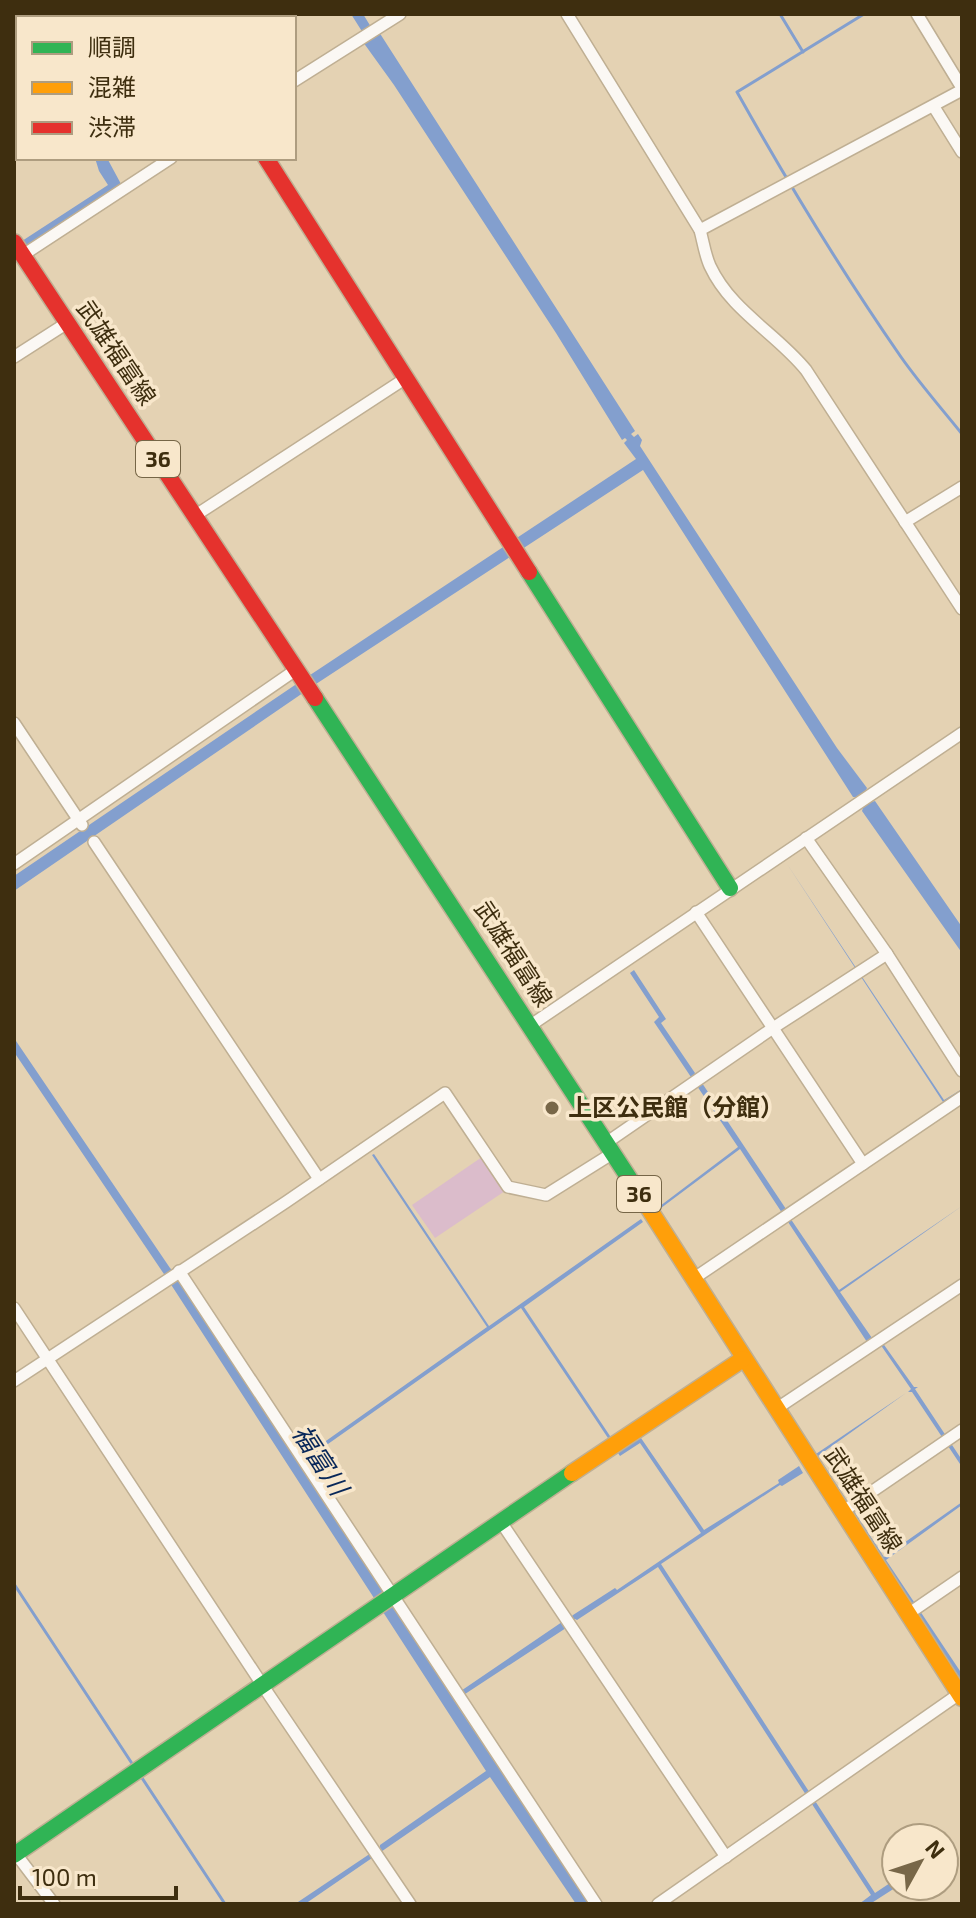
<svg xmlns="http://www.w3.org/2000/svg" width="976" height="1918" font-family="'Exo 2','Noto Sans JP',sans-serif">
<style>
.green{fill:#dbbccb}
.water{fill:#839fce;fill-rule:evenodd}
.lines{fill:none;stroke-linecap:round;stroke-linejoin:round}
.stream{stroke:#839fce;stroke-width:3}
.street-casing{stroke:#bfaf93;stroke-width:14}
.fast-casing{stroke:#bfaf93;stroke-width:19}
.slow-casing{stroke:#bfaf93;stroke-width:19}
.jam-casing{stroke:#bfaf93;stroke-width:19}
.street{stroke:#fbf8f4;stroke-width:11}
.fast{stroke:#30b455;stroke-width:16}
.slow{stroke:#ff9f0a;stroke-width:16}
.jam{stroke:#e5322d;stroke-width:16}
.poi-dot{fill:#786748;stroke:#f8e7cb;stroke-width:3}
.labels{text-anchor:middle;stroke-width:7;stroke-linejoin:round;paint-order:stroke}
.shield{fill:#f8e7cb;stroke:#766647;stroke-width:2}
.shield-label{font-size:22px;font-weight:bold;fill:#3e2e0f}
.street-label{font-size:24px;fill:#3e2e0f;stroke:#f8e7cb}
.poi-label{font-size:24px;font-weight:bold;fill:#3e2e0f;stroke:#f8e7cb;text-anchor:start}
.water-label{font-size:26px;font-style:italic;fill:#082759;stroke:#f8e7cb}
</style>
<rect width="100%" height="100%" fill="#e4d2b3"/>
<path class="green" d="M 482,1157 L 505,1191 L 435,1238 L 412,1205 Z"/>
<g class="water">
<path d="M 351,14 L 363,14 L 371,27 L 379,32 L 635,431 L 631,434 L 634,437 L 638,434 L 642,440 L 640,446 L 837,748 L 867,788 L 865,792 L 871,802 L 875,801 L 962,927 L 962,953 L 862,811 L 863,808 L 856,797 L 853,797 L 643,470 L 316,684 L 14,891 L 14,876 L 295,685 L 636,459 L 624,443 L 627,440 L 625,438 L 622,440 L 556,333 L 394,85 L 363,42 L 363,33 Z"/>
<path d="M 95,158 L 107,158 L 121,184 L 27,247 L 22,241 L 108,185 L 99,171 Z"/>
<path d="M 787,864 L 944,1100 L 962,1089 L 962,1092 L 786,1212 L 839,1290 L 962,1206 L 840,1292 L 872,1338 L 882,1342 L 914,1387 L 918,1387 L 915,1389 L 962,1460 L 962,1467 L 912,1392 L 908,1392 L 911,1389 L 880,1344 L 867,1342 L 740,1149 L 661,1208 L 660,1206 L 738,1147 L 654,1022 L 659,1017 L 630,973 L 634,970 L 666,1019 L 661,1023 L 695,1073 L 694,1075 L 702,1083 L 786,1209 L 943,1102 Z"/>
<path d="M 14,1038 L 170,1268 L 180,1279 L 299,1460 L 487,1327 L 372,1155 L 374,1154 L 489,1326 L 641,1219 L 643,1222 L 524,1307 L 620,1451 L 641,1438 L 704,1530 L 779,1483 L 778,1480 L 799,1466 L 803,1473 L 782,1486 L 780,1485 L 661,1564 L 875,1893 L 896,1879 L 898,1886 L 870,1904 L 859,1904 L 871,1895 L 658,1567 L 577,1620 L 575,1619 L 566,1628 L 462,1696 L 460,1694 L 453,1699 L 589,1904 L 576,1904 L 490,1777 L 305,1904 L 295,1904 L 380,1847 L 380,1845 L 486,1771 L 170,1283 L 14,1052 ZM 521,1308 L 620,1456 L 640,1443 L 701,1533 L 617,1590 L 615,1588 L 573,1615 L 564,1624 L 562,1622 L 452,1697 L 301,1463 Z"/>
<path d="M 906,1393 L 818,1456 L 884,1557 L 962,1502 L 962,1505 L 886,1560 L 962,1674 L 962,1681 L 813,1456 Z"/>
</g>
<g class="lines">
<g class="stream">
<path d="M 780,14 L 803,52"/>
<path d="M 864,14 L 737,92 C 788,183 842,272 901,357 C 920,384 942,409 962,434"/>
<path d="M 14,1584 L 133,1765"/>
<path d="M 142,1778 L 225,1904"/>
</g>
<g class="street-casing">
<g id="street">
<path d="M 174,14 L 176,18"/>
<path d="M 567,14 L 700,230 C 703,241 705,255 710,266 C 731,311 776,333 806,370 L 962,609"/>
<path d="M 917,14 L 962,88"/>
<path d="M 294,81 L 400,14"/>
<path d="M 934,107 L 962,152"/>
<path d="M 14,129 L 18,126"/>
<path d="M 700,230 L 962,90"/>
<path d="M 23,255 L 171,158"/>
<path d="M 14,357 L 67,323"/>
<path d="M 196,515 L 406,378"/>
<path d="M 905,522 L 962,487"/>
<path d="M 14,723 L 82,825"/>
<path d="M 806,838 L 887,954 L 962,1071"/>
<path d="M 94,842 L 319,1179"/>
<path d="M 14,864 L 297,669"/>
<path d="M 696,912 L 863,1164"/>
<path d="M 531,1025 L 962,733"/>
<path d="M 606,1143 L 773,1028 L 887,954"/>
<path d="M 179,1271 L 596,1904"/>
<path d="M 693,1279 L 962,1097"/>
<path d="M 14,1308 L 263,1686 L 410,1904"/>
<path d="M 14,1381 L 286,1202 L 445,1093 L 508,1187 L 546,1195 L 613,1153"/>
<path d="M 776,1409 L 962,1285"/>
<path d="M 842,1512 L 962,1430"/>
<path d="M 501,1522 L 726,1857"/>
<path d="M 908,1614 L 962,1577"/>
<path d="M 16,1854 L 54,1904"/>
<path d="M 658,1904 L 959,1694"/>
</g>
</g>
<g class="fast-casing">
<g id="fast">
<path d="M 529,572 L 730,888"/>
<path d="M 315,698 L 644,1201"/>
<path d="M 14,1855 L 572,1473"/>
</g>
</g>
<g class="slow-casing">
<g id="slow">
<path d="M 644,1201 L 962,1698"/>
<path d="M 572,1473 L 743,1359"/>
</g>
</g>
<g class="jam-casing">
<g id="jam">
<path d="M 266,158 L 529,572"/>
<path d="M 14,242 L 315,698"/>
</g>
</g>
<use href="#street" class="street"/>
<use href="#fast" class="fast"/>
<use href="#slow" class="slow"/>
<use href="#jam" class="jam"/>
</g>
<circle class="poi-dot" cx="552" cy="1108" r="8"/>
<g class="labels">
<g class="shield">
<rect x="136" y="441" width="44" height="36" rx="6"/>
<rect x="617" y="1176" width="44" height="36" rx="6"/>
</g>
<g class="shield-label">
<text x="158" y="467">36</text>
<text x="639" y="1202">36</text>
</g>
<g class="street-label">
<text transform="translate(116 353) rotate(56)" y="8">武雄福富線</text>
<text transform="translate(513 954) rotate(57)" y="8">武雄福富線</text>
<text transform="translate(863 1500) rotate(57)" y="8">武雄福富線</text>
</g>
<g class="poi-label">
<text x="568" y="1116">上区公民館（分館）</text>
</g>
<g class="water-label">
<text transform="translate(320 1460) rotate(57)" y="9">福富川</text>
</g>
</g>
<rect width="976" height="1918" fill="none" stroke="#3e2e0f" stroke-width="32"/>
<rect x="16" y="16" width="280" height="144" fill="#f8e7cb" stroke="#ae9d80" stroke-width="2"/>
<rect x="32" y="42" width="40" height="12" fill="#30b455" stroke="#ae9d80" stroke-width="2"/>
<text x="88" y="56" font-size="24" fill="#3e2e0f">順調</text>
<rect x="32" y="82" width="40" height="12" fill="#ff9f0a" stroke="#ae9d80" stroke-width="2"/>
<text x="88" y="96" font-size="24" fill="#3e2e0f">混雑</text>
<rect x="32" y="122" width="40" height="12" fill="#e5322d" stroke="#ae9d80" stroke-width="2"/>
<text x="88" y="136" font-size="24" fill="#3e2e0f">渋滞</text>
<g transform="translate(920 1862) rotate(50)"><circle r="38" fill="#f8e7cb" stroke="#ae9d80" stroke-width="2"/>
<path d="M0-6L14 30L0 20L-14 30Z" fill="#786748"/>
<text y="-12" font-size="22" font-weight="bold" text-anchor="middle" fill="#3e2e0f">N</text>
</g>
<path d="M20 1886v12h156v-12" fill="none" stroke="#3e2e0f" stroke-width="4"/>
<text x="32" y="1886" font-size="24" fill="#3e2e0f" stroke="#f8e7cb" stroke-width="6" paint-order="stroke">100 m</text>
</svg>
